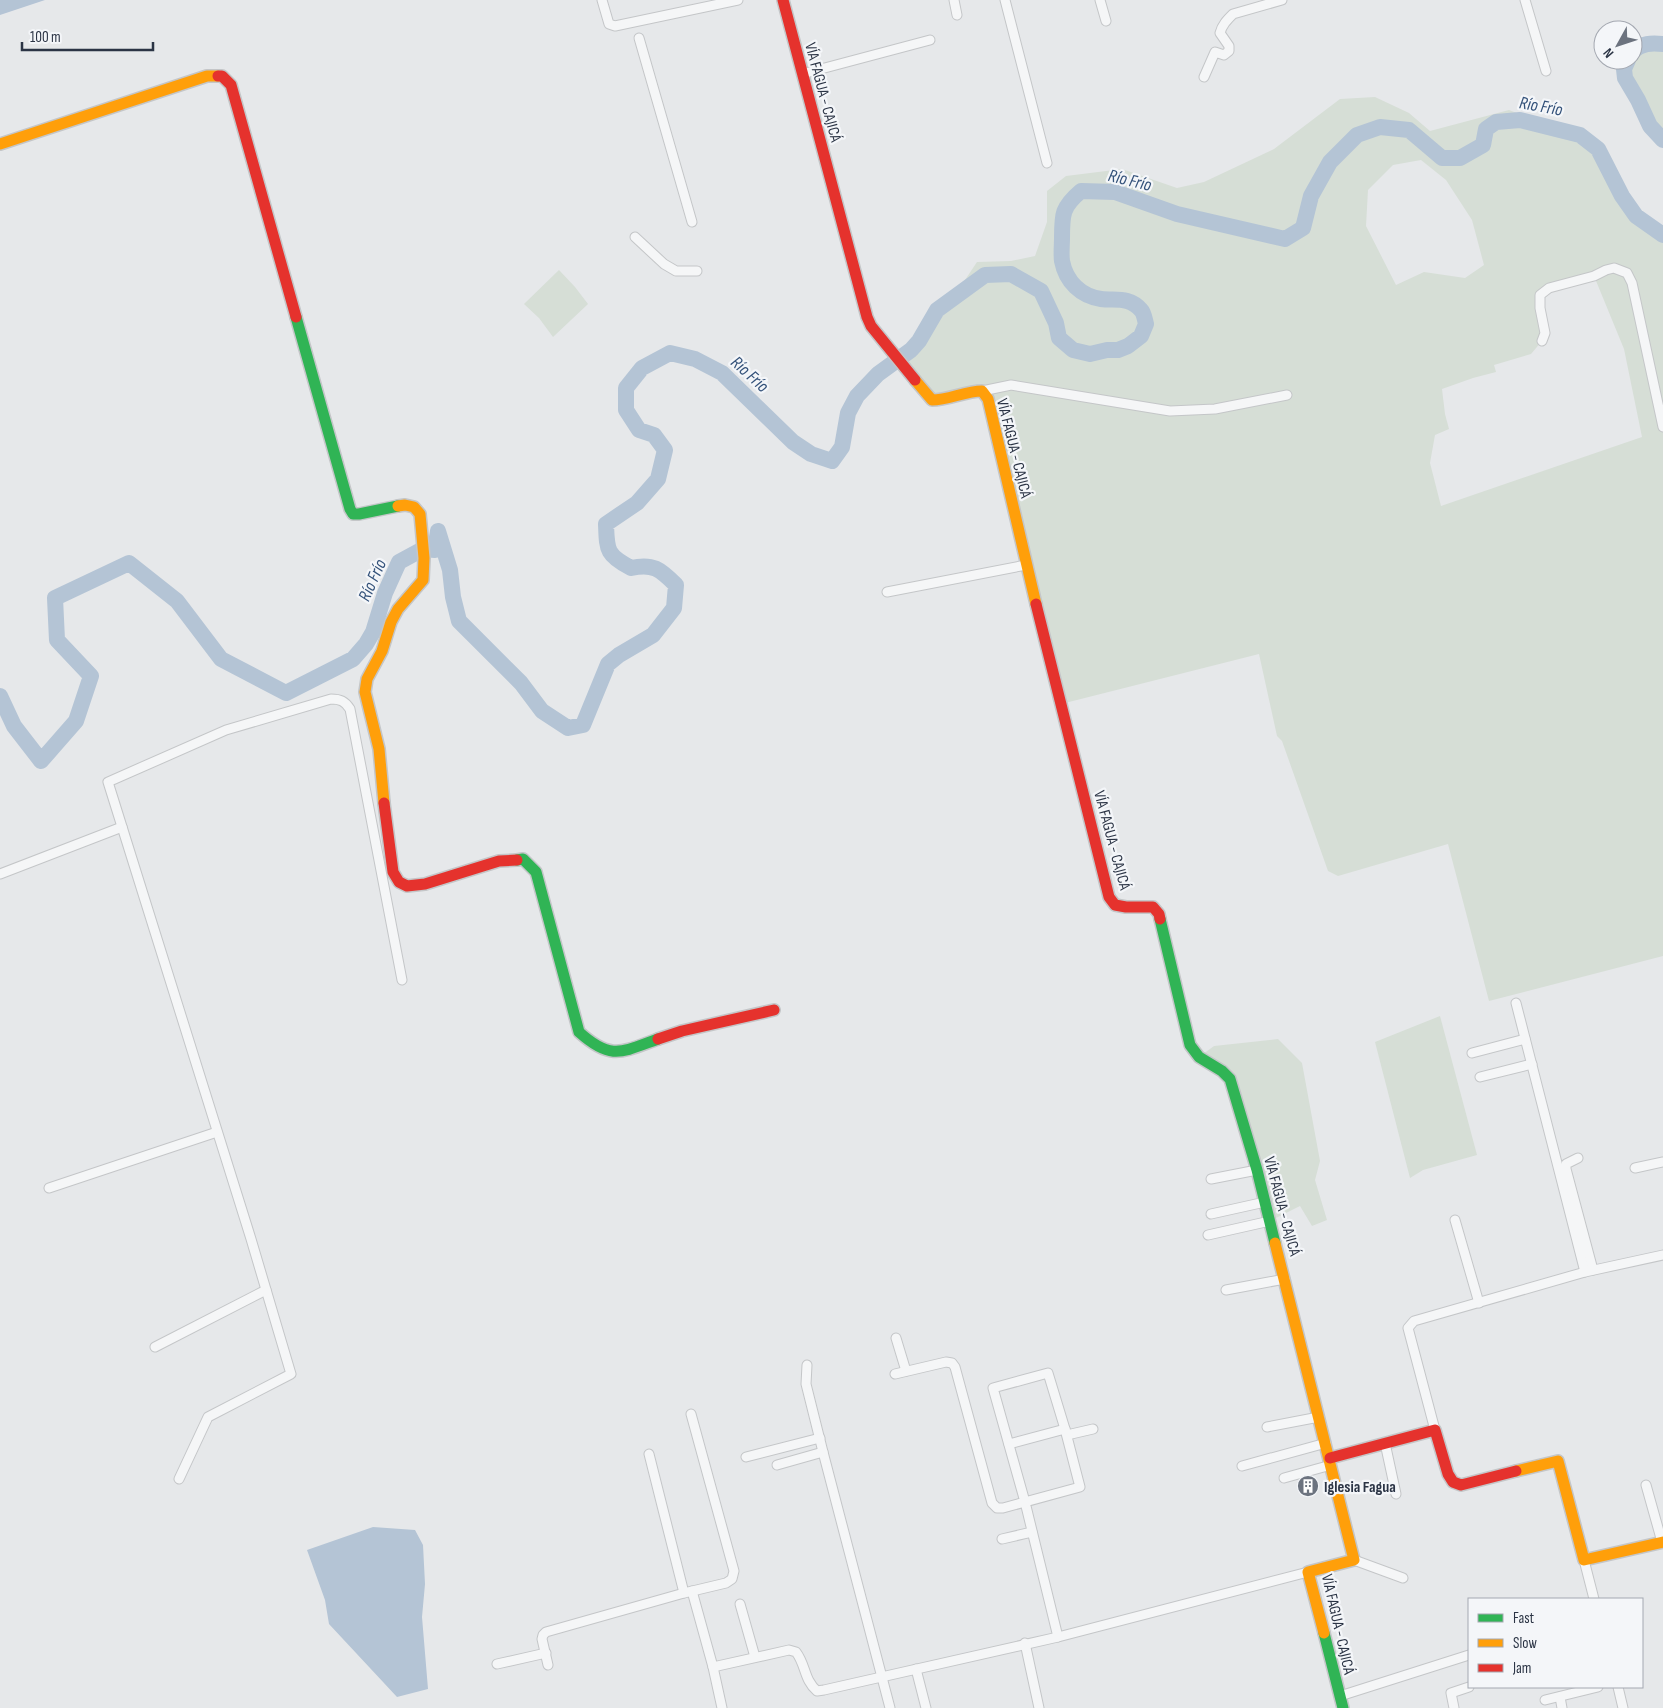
<svg xmlns="http://www.w3.org/2000/svg" width="1663" height="1708" font-family="'Sofia Sans Condensed',sans-serif">
<style>
.green{fill:#d6ded6;fill-rule:evenodd}
.water{fill:#b4c4d5}
.lines{fill:none;stroke-linecap:round;stroke-linejoin:round}
.river{stroke:#b4c4d5;stroke-width:16}
.street-casing{stroke:#c4c6c8;stroke-width:11}
.fast-casing{stroke:#c4c6c8;stroke-width:14}
.slow-casing{stroke:#c4c6c8;stroke-width:14}
.jam-casing{stroke:#c4c6c8;stroke-width:14}
.street{stroke:#f5f6f7;stroke-width:9}
.fast{stroke:#30b455;stroke-width:11}
.slow{stroke:#ff9f0a;stroke-width:11}
.jam{stroke:#e5322d;stroke-width:11}
.labels{text-anchor:middle;stroke-width:4.5;stroke-linejoin:round;paint-order:stroke}
.street-label{font-size:16px;fill:#2b3445;stroke:#f4f6f9}
.poi-label{font-size:16px;font-weight:bold;fill:#2b3445;stroke:#f4f6f9;text-anchor:start}
.water-label{font-size:18px;font-style:italic;fill:#34527a;stroke:#f4f6f9}
</style>
<rect width="100%" height="100%" fill="#e6e8ea"/>
<g class="green">
<path d="M 1650,43 L 1663,44 L 1663,140 L 1650,126 L 1638,100 L 1623,74 L 1628,60 L 1633,60 L 1633,51 L 1639,46 Z"/>
<path d="M 1375,97 L 1409,113 L 1430,131 L 1509,110 L 1553,127 L 1580,135 L 1598,149 L 1622,196 L 1636,216 L 1663,235 L 1663,956 L 1489,1001 L 1448,844 L 1338,876 L 1328,871 L 1282,741 L 1277,736 L 1259,654 L 1061,704 L 982,391 L 939,401 L 903,355 C 919,344 925,327 936,312 C 942,304 953,298 961,293 L 963,283 L 977,262 L 1011,261 L 1035,256 L 1047,222 L 1047,191 L 1066,176 L 1122,169 L 1177,188 L 1204,182 L 1274,149 L 1340,99 ZM 1421,160 L 1446,180 L 1472,220 L 1484,265 L 1465,278 L 1424,272 L 1396,285 L 1366,226 L 1368,190 L 1393,165 ZM 1594,276 L 1624,349 L 1642,437 L 1441,506 L 1430,463 L 1435,435 L 1449,429 L 1445,414 L 1442,389 L 1473,378 L 1496,372 L 1494,365 L 1531,354 L 1542,341 L 1540,295 Z"/>
<path d="M 559,270 L 575,287 L 588,304 L 553,337 L 539,318 L 524,304 Z"/>
<path d="M 1440,1016 L 1477,1155 L 1423,1170 L 1410,1178 L 1375,1042 Z"/>
<path d="M 1278,1039 L 1302,1063 L 1320,1161 L 1315,1180 L 1327,1220 L 1312,1226 L 1300,1206 L 1270,1221 L 1230,1079 L 1199,1057 L 1214,1046 Z"/>
</g>
<g class="water">
<path d="M 0,0 L 45,0 L 0,15 Z"/>
<path d="M 373,1527 L 415,1530 L 423,1545 L 425,1584 L 422,1617 L 428,1689 L 397,1697 L 329,1624 L 325,1600 L 307,1550 Z"/>
</g>
<g class="lines">
<g class="river">
<path d="M 1633,51 C 1642,43 1651,43 1663,44"/>
<path d="M 1628,60 L 1624,69 L 1625,78 L 1638,100 L 1650,126 L 1663,140"/>
<path d="M 0,696 L 14,726 L 41,761 L 76,721 L 91,676 L 57,640 L 55,598 L 129,563 L 177,601 L 221,659 L 286,693 L 353,659 L 366,644 L 373,632 L 385,593 L 399,562 L 423,549 L 435,550 L 438,531 L 450,570 L 453,597 L 459,621 L 521,683 L 542,711 L 568,728 L 583,725 L 608,664 L 619,655 L 653,635 L 674,608 L 676,585 C 660,569 653,563 631,568 C 606,555 607,550 606,524 L 637,503 L 658,479 L 665,450 L 654,435 L 639,430 L 626,410 L 626,388 L 642,368 L 670,353 L 695,359 L 722,373 L 793,442 L 811,454 L 832,461 L 842,447 L 848,413 L 857,396 L 878,374 L 911,350 L 919,341 L 937,310 L 985,275 L 1011,274 L 1041,291 L 1056,323 L 1059,338 L 1073,350 L 1090,354 L 1107,350 L 1118,350 L 1128,346 L 1141,336 L 1146,324 C 1145,320 1144,313 1141,310 C 1129,296 1115,301 1101,299 C 1081,296 1066,282 1062,261 C 1061,254 1062,245 1062,238 C 1062,214 1062,207 1081,191 L 1115,192 L 1177,214 L 1285,239 L 1303,228 L 1311,196 L 1330,162 L 1357,135 L 1380,127 L 1409,130 L 1442,158 L 1460,158 L 1483,145 L 1486,129 L 1496,122 L 1520,120 L 1580,135 L 1598,149 L 1622,196 L 1636,216 L 1663,235"/>
</g>
<g class="street-casing">
<g id="street">
<path d="M 602,0 L 609,24 L 615,26 L 738,0"/>
<path d="M 954,0 L 957,15"/>
<path d="M 1005,0 L 1047,163"/>
<path d="M 1100,0 L 1106,21"/>
<path d="M 1525,0 L 1546,71"/>
<path d="M 639,38 L 692,222"/>
<path d="M 802,74 L 930,40"/>
<path d="M 1204,77 L 1215,52 L 1224,55 L 1229,51 L 1229,46 L 1220,33 C 1222,25 1227,20 1233,14 L 1282,0"/>
<path d="M 635,237 L 664,264 L 676,271 L 697,271"/>
<path d="M 1542,341 L 1545,333 L 1540,308 L 1540,295 L 1549,288 L 1594,276 L 1606,270 L 1614,268 L 1627,273 L 1632,283 L 1663,427"/>
<path d="M 982,391 L 1011,385 L 1170,411 L 1215,409 L 1287,395"/>
<path d="M 887,592 L 1026,565"/>
<path d="M 0,874 L 122,827"/>
<path d="M 1516,1003 L 1585,1272"/>
<path d="M 1472,1053 L 1525,1039"/>
<path d="M 1480,1077 L 1532,1064"/>
<path d="M 1578,1158 L 1566,1164 L 1566,1169 L 1593,1270"/>
<path d="M 1635,1168 L 1663,1162"/>
<path d="M 1211,1179 L 1257,1170"/>
<path d="M 49,1188 L 217,1132"/>
<path d="M 1211,1214 L 1265,1202"/>
<path d="M 1455,1220 L 1479,1303"/>
<path d="M 1208,1235 L 1270,1221"/>
<path d="M 1226,1290 L 1285,1279"/>
<path d="M 896,1338 L 906,1371"/>
<path d="M 155,1347 L 266,1290"/>
<path d="M 807,1365 L 806,1384 L 823,1452 L 890,1708"/>
<path d="M 895,1374 L 946,1362 L 952,1363 L 955,1367 L 992,1503 L 997,1508 L 1003,1508 L 1080,1487 L 1065,1429 L 1048,1373 L 993,1388 L 1025,1502 L 1058,1637"/>
<path d="M 1267,1427 L 1319,1417"/>
<path d="M 1435,1430 L 1408,1328 L 1414,1321 L 1585,1272 L 1663,1255"/>
<path d="M 1067,1435 L 1093,1429"/>
<path d="M 1385,1443 L 1396,1494"/>
<path d="M 1009,1444 L 1065,1429"/>
<path d="M 649,1454 L 684,1593"/>
<path d="M 746,1457 L 820,1438"/>
<path d="M 777,1465 L 823,1452"/>
<path d="M 1242,1466 L 1326,1443"/>
<path d="M 1284,1478 L 1331,1465"/>
<path d="M 179,1479 L 208,1417 L 291,1374 L 251,1239 L 108,782 L 226,730 L 331,699 C 340,699 345,701 350,709 L 402,980"/>
<path d="M 1646,1485 L 1662,1542"/>
<path d="M 1002,1539 L 1032,1532"/>
<path d="M 1354,1560 L 1403,1578"/>
<path d="M 1584,1560 L 1594,1599"/>
<path d="M 692,1591 L 713,1667 L 722,1708"/>
<path d="M 740,1604 L 755,1657"/>
<path d="M 1025,1643 L 1039,1708"/>
<path d="M 497,1664 L 546,1653"/>
<path d="M 548,1665 L 542,1639 L 543,1635 L 546,1632 L 684,1593 L 726,1583 L 732,1579 L 734,1571 L 691,1414"/>
<path d="M 713,1667 L 789,1650 L 796,1652 C 806,1665 804,1680 817,1691 L 824,1690 L 1058,1637 L 1308,1572"/>
<path d="M 916,1669 L 926,1708"/>
<path d="M 1618,1687 L 1623,1708"/>
<path d="M 1340,1696 L 1469,1655"/>
<path d="M 1560,1697 L 1562,1708"/>
<path d="M 1545,1700 L 1598,1687"/>
<path d="M 1454,1708 L 1451,1693 L 1469,1687"/>
</g>
</g>
<g class="fast-casing">
<g id="fast">
<path d="M 296,317 L 350,509 L 353,514 L 359,514 L 398,506"/>
<path d="M 517,860 L 523,859 L 536,872 L 579,1032 C 611,1061 622,1052 658,1039"/>
<path d="M 1160,919 L 1190,1045 L 1199,1057 L 1222,1071 L 1230,1079 L 1257,1170 L 1275,1243"/>
<path d="M 1324,1633 L 1343,1708"/>
</g>
</g>
<g class="slow-casing">
<g id="slow">
<path d="M 0,144 L 207,76 L 218,76"/>
<path d="M 915,380 L 932,400 C 949,400 965,391 982,391 L 988,399 L 1036,604"/>
<path d="M 384,803 L 379,749 L 365,692 L 367,679 L 382,651 L 391,622 L 398,609 L 423,580 L 424,558 L 420,514 L 414,507 L 405,505 L 398,506"/>
<path d="M 1275,1243 L 1354,1560 L 1308,1572 L 1324,1633"/>
<path d="M 1516,1471 L 1558,1461 L 1584,1560 L 1663,1542"/>
</g>
</g>
<g class="jam-casing">
<g id="jam">
<path d="M 783,0 L 867,317 L 871,326 L 915,380"/>
<path d="M 218,76 L 222,76 L 231,85 L 296,317"/>
<path d="M 1036,604 L 1109,897 L 1115,905 L 1126,907 L 1153,907 L 1159,914 L 1160,919"/>
<path d="M 384,803 L 393,872 L 399,882 L 407,886 L 425,884 L 499,861 L 517,860"/>
<path d="M 658,1039 L 682,1031 L 774,1010"/>
<path d="M 1330,1458 L 1435,1430 L 1448,1474 L 1453,1482 L 1461,1485 L 1516,1471"/>
</g>
</g>
<use href="#street" class="street"/>
<use href="#fast" class="fast"/>
<use href="#slow" class="slow"/>
<use href="#jam" class="jam"/>
</g>
<defs>
<g id="building-disc" transform="scale(1.125)"><circle r="9.5" fill="#6c737f" stroke="#f4f6f9"/><path d="M-4-6H4V6H1V3H-1V6H-4ZM-2.5-4.3h1.7v1.8h-1.7ZM.8-4.3h1.7v1.8H.8ZM-2.5-1h1.7V.8h-1.7ZM.8-1h1.7V.8H.8Z" fill="#fff"/></g>
</defs>
<g fill-rule="evenodd">
<use href="#building-disc" x="1308" y="1486"/>
</g>
<g class="labels">
<g class="street-label">
<text transform="translate(824 92) rotate(75)" y="6">VÍA FAGUA - CAJICÁ</text>
<text transform="translate(1015 448) rotate(76)" y="6">VÍA FAGUA - CAJICÁ</text>
<text transform="translate(1113 840) rotate(75)" y="6">VÍA FAGUA - CAJICÁ</text>
<text transform="translate(1283 1206) rotate(75)" y="6">VÍA FAGUA - CAJICÁ</text>
<text transform="translate(1339 1624) rotate(77)" y="6">VÍA FAGUA - CAJICÁ</text>
</g>
<g class="poi-label">
<text x="1324" y="1492">Iglesia Fagua</text>
</g>
<g class="water-label">
<text transform="translate(1541 106) rotate(10)" y="6">Río Frío</text>
<text transform="translate(1130 180) rotate(14)" y="6">Río Frío</text>
<text transform="translate(750 374) rotate(42)" y="6">Río Frío</text>
<text transform="translate(372 580) rotate(-66)" y="6">Río Frío</text>
</g>
</g>
<rect x="1468" y="1598" width="175" height="90" fill="#f4f6f9" stroke="#a4a8b1"/>
<rect x="1478" y="1614" width="25" height="8" fill="#30b455" stroke="#a4a8b1"/>
<text x="1513" y="1623" font-size="15" fill="#2b3445">Fast</text>
<rect x="1478" y="1639" width="25" height="8" fill="#ff9f0a" stroke="#a4a8b1"/>
<text x="1513" y="1648" font-size="15" fill="#2b3445">Slow</text>
<rect x="1478" y="1664" width="25" height="8" fill="#e5322d" stroke="#a4a8b1"/>
<text x="1513" y="1673" font-size="15" fill="#2b3445">Jam</text>
<g transform="translate(1618 45) rotate(230)"><circle r="24" fill="#f4f6f9" stroke="#a4a8b1"/>
<path d="M0-4L9 19L0 12L-9 19Z" fill="#6c737f"/>
<text y="-8" font-size="14" font-weight="bold" text-anchor="middle" fill="#2b3445">N</text>
</g>
<path d="M22 42v8h131v-8" fill="none" stroke="#2b3445" stroke-width="2.5"/>
<text x="30" y="42" font-size="15" fill="#2b3445" stroke="#f4f6f9" stroke-width="4" paint-order="stroke">100 m</text>
</svg>
